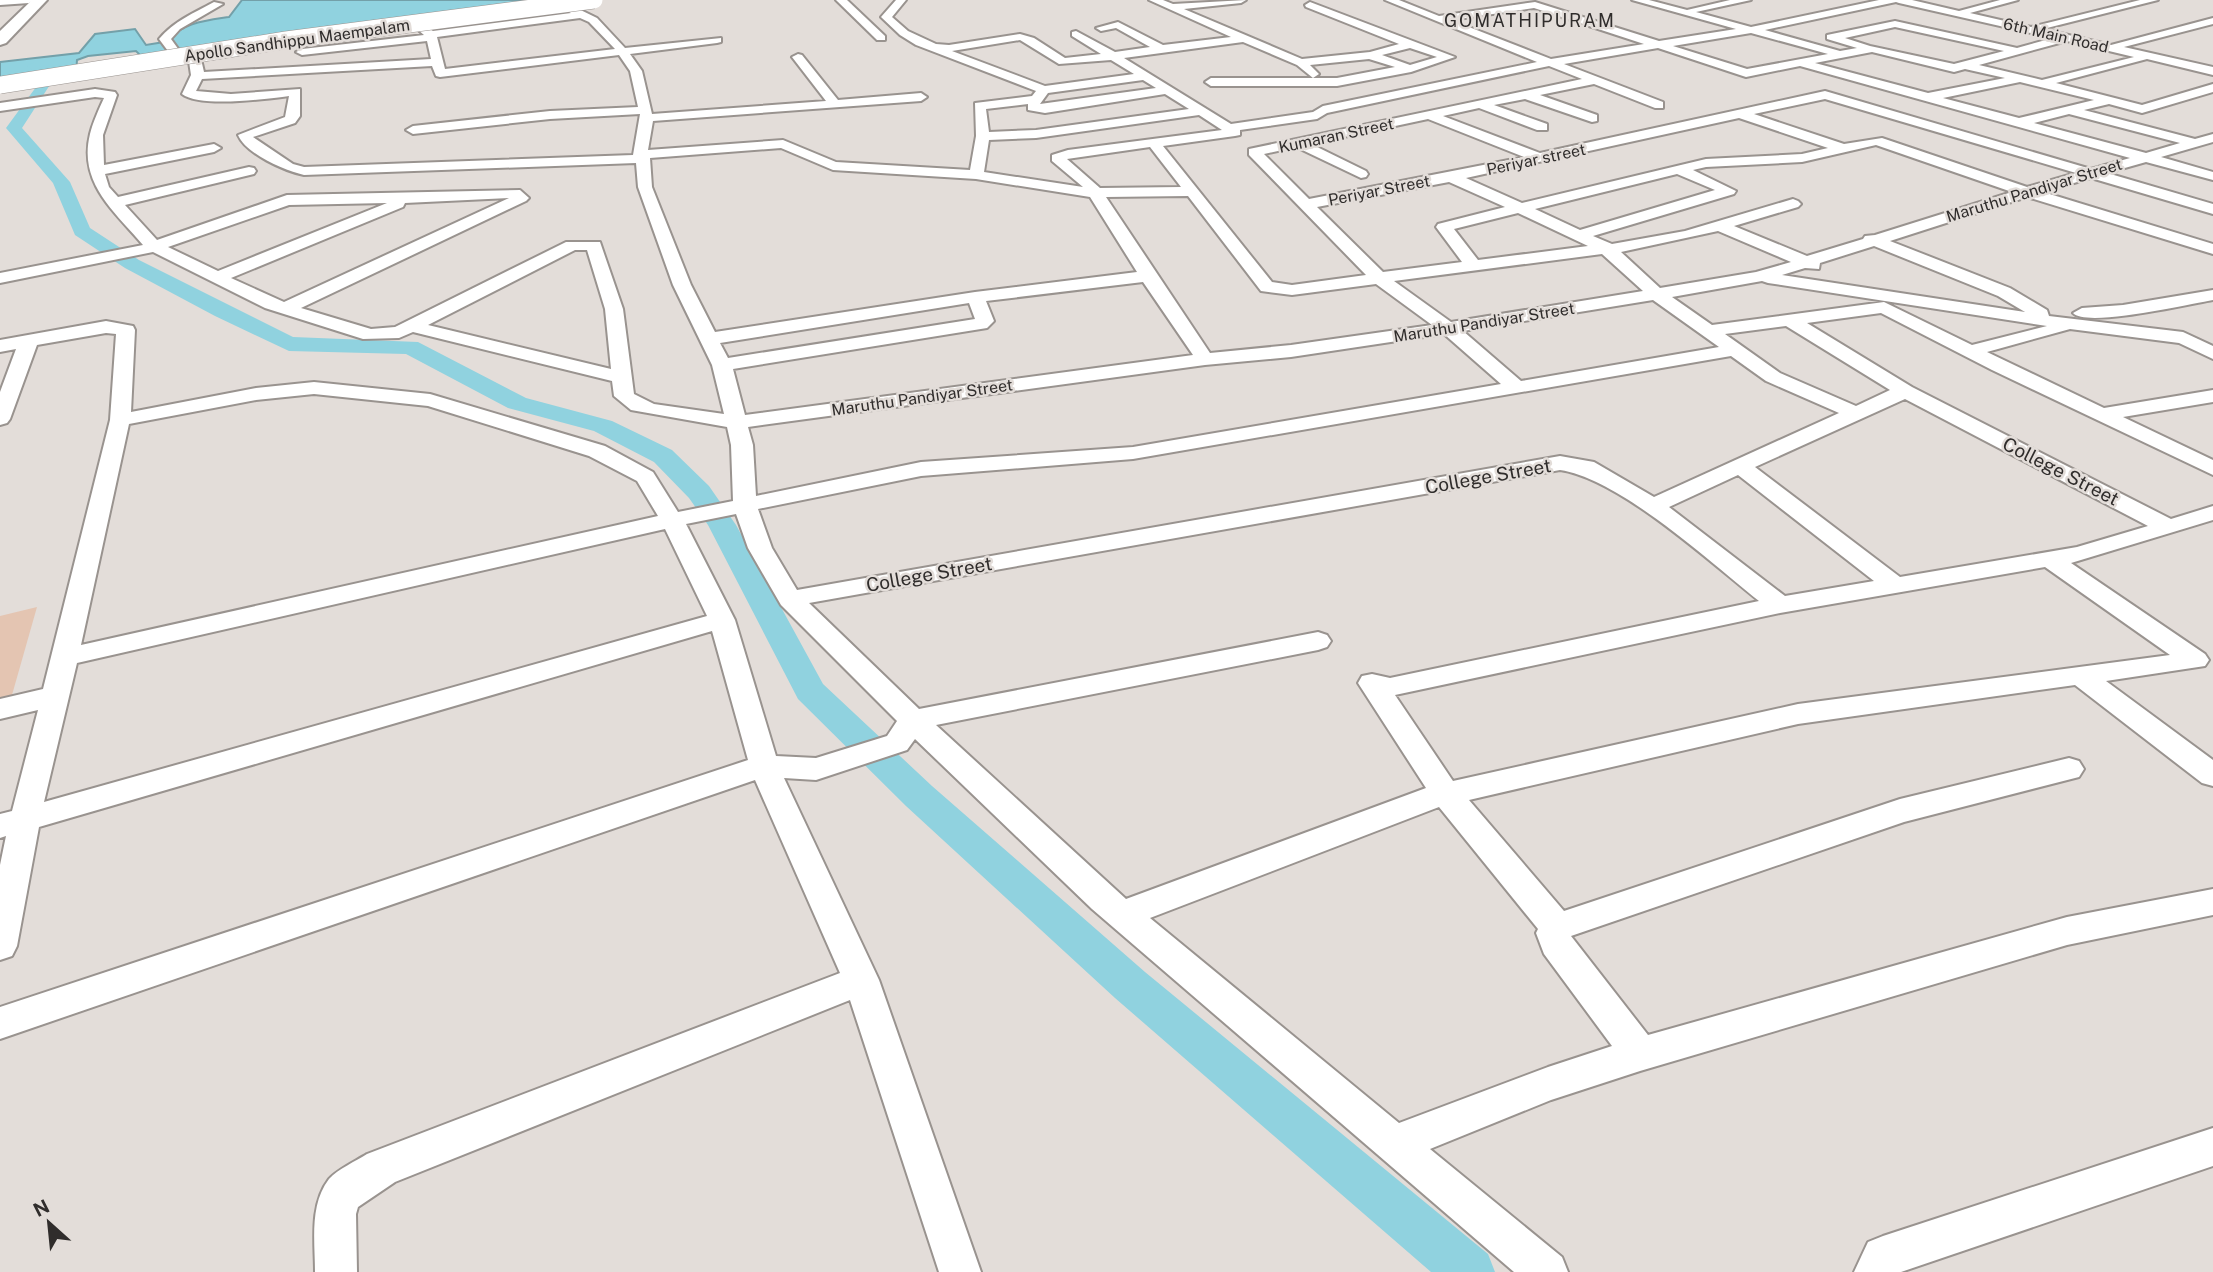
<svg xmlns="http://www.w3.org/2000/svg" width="2213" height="1272" font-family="'Public Sans',sans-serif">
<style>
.green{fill:#e4c5b2}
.water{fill:#90d2df;stroke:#73a0a9;stroke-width:2}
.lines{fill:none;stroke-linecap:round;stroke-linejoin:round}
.canal{fill:#90d2df;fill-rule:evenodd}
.minor-casing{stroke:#99938f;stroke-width:4}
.secondary-casing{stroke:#99938f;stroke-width:4}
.minor{fill:#fff;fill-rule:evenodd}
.secondary{fill:#fff;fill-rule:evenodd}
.primary-bridge-casing{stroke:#99938f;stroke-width:18;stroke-linecap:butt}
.primary-bridge{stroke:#fff;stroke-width:17}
.labels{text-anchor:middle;stroke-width:5;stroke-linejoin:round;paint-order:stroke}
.far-street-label{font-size:16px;fill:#302d2c;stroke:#e3ddd9}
.far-neighbourhood-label{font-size:18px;letter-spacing:2px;fill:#302d2c;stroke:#e3ddd9}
.street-label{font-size:19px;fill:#302d2c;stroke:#e3ddd9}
</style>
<rect width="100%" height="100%" fill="#e3ddd9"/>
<path class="green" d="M 37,607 L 10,702 L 0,704 L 0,616 Z"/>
<path class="water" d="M 242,0 L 551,0 L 143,58 L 136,51 L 88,56 L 77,60 L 76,73 L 0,79 L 0,62 L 79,53 L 95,34 L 135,29 L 146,45 L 170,41 C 178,23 210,20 229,17 Z"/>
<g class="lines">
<path class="canal" d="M 34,62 L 55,77 L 22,128 L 70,182 L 90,228 L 139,260 L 293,337 L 418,342 L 526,398 L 612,421 L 672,450 L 709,486 L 736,525 L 823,684 L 932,786 L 1145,972 L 1488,1254 L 1495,1272 L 1431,1272 L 1115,998 L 906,806 L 798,699 L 708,525 L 689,498 L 654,462 L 594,431 L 508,408 L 406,354 L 289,351 L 215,316 L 125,268 L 75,235 L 53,183 L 6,128 L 39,83 L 40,78 L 27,66 Z"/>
<g class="minor-casing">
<g id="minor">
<path d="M 0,0 L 34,0 L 29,3 L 0,5 Z"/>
<path d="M 560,0 L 597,18 L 625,48 L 721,38 L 721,42 L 717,43 L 630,54 L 642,71 L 652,114 L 826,101 L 792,57 L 798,54 L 802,55 L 838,100 L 921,93 L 927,97 L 921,101 L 653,121 L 648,150 L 783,140 L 836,162 L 970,170 L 976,136 L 975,103 L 1032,96 L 1036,91 L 916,45 L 900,35 L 881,17 L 896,0 L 906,0 L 892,17 L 908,31 L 936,44 L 949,45 L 1020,34 L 1034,38 L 1065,58 L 1101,54 L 1072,36 L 1072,32 L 1076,31 L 1115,52 L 1150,47 L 1116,28 L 1101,31 L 1096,28 L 1118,22 L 1163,45 L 1231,37 L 1149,0 L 1163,0 L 1173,4 L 1246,0 L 1241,3 L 1184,9 L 1302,59 L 1370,52 L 1399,44 L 1306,7 L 1305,5 L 1310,2 L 1455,57 L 1411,72 L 1337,86 L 1211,86 L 1205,82 L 1211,78 L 1337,78 L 1395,67 L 1369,59 L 1310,65 L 1319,74 L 1313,78 L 1297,65 L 1243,42 L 1124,58 L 1231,124 L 1313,112 L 1323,106 L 1537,62 L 1385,0 L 1399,0 L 1439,16 L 1535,2 L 1659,41 L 1736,29 L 1632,0 L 1649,0 L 1687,10 L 1730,0 L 1751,0 L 1696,12 L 1751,27 L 1879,0 L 1912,0 L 1959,11 L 2000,0 L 2018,0 L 1970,13 L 2031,27 L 2140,0 L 2158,0 L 2043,29 L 2111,45 L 2213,18 L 2213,24 L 2124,47 L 2213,67 L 2213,75 L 2147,59 L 2056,83 L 2142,105 L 2213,84 L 2213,92 L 2142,113 L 2109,104 L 2084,110 L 2195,139 L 2213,134 L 2213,142 L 2161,157 L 2213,172 L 2213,180 L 2146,162 L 2107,173 L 2213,204 L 2213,214 L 2091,178 L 2043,192 L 2213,244 L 2213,254 L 2027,197 L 1890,241 L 2010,288 L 2047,310 L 2049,316 L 2183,332 L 2213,346 L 2213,359 L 2179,343 L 2070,329 L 1987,352 L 2104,408 L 2213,390 L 2213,402 L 2123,417 L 2213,460 L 2213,475 L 1992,370 L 1881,313 L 1807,323 L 1912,387 L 2171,519 L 2213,506 L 2213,520 L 2071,563 L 2205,654 L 2209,660 L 2205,666 L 2106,681 L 2213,760 L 2213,786 L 2202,783 L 2075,685 L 1798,724 L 1469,800 L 1564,911 L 1900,799 L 2069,758 L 2079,761 L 2084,769 L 2079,777 L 1904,822 L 1571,936 L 1648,1035 L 2067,917 L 2213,889 L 2213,915 L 2067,945 L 1640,1071 L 1551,1100 L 1430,1149 L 1562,1257 L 1568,1272 L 1514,1272 L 1092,909 L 915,739 L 907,750 L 816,780 L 784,778 L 879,980 L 981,1272 L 939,1272 L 850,1000 L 395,1182 L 358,1207 L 356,1214 L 357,1272 L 315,1272 C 315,1242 309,1205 329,1179 C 338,1169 356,1161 367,1154 L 840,973 L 755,780 L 0,1039 L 0,1007 L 748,760 L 712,631 L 39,827 L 17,946 L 12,956 L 0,960 L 0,865 L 6,836 L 0,838 L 0,814 L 12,811 L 38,710 L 0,719 L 0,699 L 43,689 L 110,420 L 116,334 L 106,333 L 37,345 L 10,419 L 7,423 L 0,425 L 0,392 L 16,349 L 0,352 L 0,340 L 106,321 L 133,326 L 135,330 L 131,412 L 256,388 L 314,382 L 430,394 L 605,446 L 653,472 L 678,512 L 733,501 L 731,445 L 727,427 L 631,410 L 614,396 L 612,381 L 413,332 L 399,338 L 363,339 L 265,308 L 153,252 L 0,283 L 0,273 L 143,245 C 114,211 78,183 90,134 C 93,122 99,109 104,98 L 95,97 L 0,111 L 0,103 L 95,89 L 115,92 L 117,95 L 103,135 L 104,165 L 214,144 L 221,148 L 214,152 L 105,174 L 109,187 L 118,197 L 249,167 L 254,168 L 256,171 L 254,174 L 125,205 L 157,240 L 287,195 L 520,190 L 529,198 L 526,201 L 301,308 L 371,329 L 395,327 L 566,242 L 600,242 L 623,309 L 634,394 L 654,404 L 724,414 L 712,365 L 673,285 L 638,187 L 636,163 L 304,175 C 285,171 246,154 238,135 L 285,117 L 289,96 C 266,99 200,108 182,94 L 191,75 L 188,55 L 194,52 L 200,55 L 204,72 L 431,59 L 427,41 L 302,55 L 296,52 L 302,49 L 424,35 L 411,24 L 416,21 L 433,31 L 571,13 L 556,5 L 556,1 ZM 1896,2 L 1899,3 L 2053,38 L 2017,48 L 1895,21 L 1827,35 L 1827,39 L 1857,48 L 1840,51 L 1765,30 ZM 1534,8 L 1644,44 L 1551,59 L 1451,20 ZM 580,18 L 589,22 L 615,49 L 445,69 L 437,37 ZM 1895,27 L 2004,51 L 1954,64 L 1870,46 L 1845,38 ZM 1751,33 L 1828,54 L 1747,69 L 1673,46 ZM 1020,40 L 1059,64 L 1111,60 L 1134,74 L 1045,86 L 952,51 ZM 2067,41 L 2134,57 L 2042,80 L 1979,65 ZM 1410,48 L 1437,57 L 1410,65 L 1382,55 ZM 1658,48 L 1746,77 L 1800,66 L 2130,158 L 2091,169 L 1825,91 L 1540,153 L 1443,116 L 1479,108 L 1537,130 L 1547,130 L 1547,124 L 1494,105 L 1525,99 L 1592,122 L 1597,121 L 1597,115 L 1540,95 L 1594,84 L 1655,108 L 1663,108 L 1663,102 L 1564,64 ZM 1872,52 L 1954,72 L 1965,69 L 2005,78 L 1928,93 L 1815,63 ZM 619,55 L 630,71 L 638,107 L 550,111 L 413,126 L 406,130 L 413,134 L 550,119 L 640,114 L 633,155 L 304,167 L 293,164 L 253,137 L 295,123 L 300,116 L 300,89 L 231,94 L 196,91 L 202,79 L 432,66 L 436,76 L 440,77 ZM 1549,66 L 1582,79 L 1249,149 L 1249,155 L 1366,275 L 1292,285 L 1272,282 L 1163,146 L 1235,136 L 1240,135 L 1240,130 L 1317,119 L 1327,113 ZM 1143,80 L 1156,88 L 1040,104 L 1048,93 ZM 2020,82 L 2094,100 L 2019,118 L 1943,98 ZM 1165,94 L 1189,109 L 1036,130 L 989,132 L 986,109 L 1028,104 L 1028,110 L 1045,113 ZM 1825,99 L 2076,173 L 2027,187 L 1882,138 L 1844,144 L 1754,114 ZM 2069,114 L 2180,143 L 2146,153 L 2034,123 ZM 1199,115 L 1222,130 L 1068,150 L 1052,155 L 1052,161 L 1083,187 L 984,172 L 989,140 L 1036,138 ZM 1739,118 L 1828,148 L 1802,154 L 1706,159 L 1522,203 L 1466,178 ZM 1428,119 L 1524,157 L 1309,199 L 1264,154 L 1296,147 L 1361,178 L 1366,177 L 1368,174 L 1366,171 L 1311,144 ZM 1876,145 L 2012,192 L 1875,235 L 1865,236 L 1863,239 L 1807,256 L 1734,226 L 1798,207 L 1801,204 L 1798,201 L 1793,199 L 1685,231 L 1612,244 L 1593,236 L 1734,194 L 1736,191 L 1693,170 L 1706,167 L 1802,162 ZM 1150,147 L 1181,187 L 1100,188 L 1067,159 ZM 781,148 L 833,170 L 976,179 L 1090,197 L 1137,272 L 975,292 L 715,332 L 691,285 L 652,187 L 650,158 ZM 1677,174 L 1715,190 L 1580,230 L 1535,209 ZM 1449,182 L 1505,207 L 1438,224 L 1436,227 L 1462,262 L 1383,272 L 1317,207 ZM 1188,196 L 1261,291 L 1292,295 L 1376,284 L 1432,325 L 1291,345 L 1210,353 L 1106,197 ZM 509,198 L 284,302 L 231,278 L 403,207 L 405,203 ZM 387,203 L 218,271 L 168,247 L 289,205 ZM 1518,213 L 1588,246 L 1478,260 L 1454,229 ZM 1718,231 L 1791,262 L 1756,272 L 1660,288 L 1621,252 ZM 1874,246 L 1998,296 L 2025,312 L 1782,275 L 1805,268 L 1819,269 L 1820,263 ZM 575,250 L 587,250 L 605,309 L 611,369 L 428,325 ZM 1602,254 L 1643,291 L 1451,322 L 1394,281 ZM 1762,281 L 1768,283 L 2047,326 L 1972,345 L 1884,302 L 1712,325 L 1672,297 ZM 1143,282 L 1193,355 L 745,415 L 733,369 L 987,328 L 994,321 L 986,301 ZM 1653,300 L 1719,347 L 1521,381 L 1463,331 ZM 969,303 L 975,319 L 728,358 L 720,343 ZM 1786,326 L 1890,390 L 1856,406 L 1780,373 L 1725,334 ZM 1444,334 L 1501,384 L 1133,447 L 921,462 L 756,496 L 753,445 L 748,427 L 1205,365 L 1291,357 ZM 1731,356 L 1766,381 L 1839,413 L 1654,497 L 1594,462 L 1560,456 L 797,590 L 772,548 L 758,509 L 921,476 L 1133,459 ZM 314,394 L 428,406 L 589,456 L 637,481 L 658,516 L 81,645 L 129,424 L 256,400 ZM 1905,399 L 2148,526 L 2077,547 L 1900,577 L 1755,467 ZM 1560,470 C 1620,479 1710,562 1759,601 L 1390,678 L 1372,674 L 1362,676 L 1358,683 L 1426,788 L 1126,899 L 936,725 L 1318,650 L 1327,647 L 1331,641 L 1327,635 L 1318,632 L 919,709 L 809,603 ZM 1738,475 L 1874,581 L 1785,596 L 1669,507 ZM 736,514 L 748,548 L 781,605 L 897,721 L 887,736 L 816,758 L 776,756 L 735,620 L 686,524 ZM 665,529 L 707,616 L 44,802 L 77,663 ZM 2045,567 L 2170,655 L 1798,704 L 1453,781 L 1395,695 L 1780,613 ZM 1439,807 L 1538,929 L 1536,933 L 1544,954 L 1612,1046 L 1548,1067 L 1399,1123 L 1150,918 Z"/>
<path d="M 836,0 L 847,0 L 885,36 L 885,40 L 877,40 Z"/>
<path d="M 214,2 L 223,4 L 180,29 L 171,39 L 184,57 L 174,59 L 159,39 C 174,21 194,13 214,2 Z"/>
<path d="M 2213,290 L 2213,300 C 2190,304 2086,328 2073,313 L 2082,308 L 2123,305 Z"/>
<path d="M 2213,1128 L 2213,1166 L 1901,1272 L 1854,1272 L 1868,1242 L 1883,1236 Z"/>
</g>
</g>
<g class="secondary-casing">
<path id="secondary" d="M 32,0 L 47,0 L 6,43 L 0,45 L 0,31 Z"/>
</g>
<use href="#minor" class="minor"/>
<use href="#secondary" class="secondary"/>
<g class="primary-bridge-casing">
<path id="primary-bridge" d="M 0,85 L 286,40 L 594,0"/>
</g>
<use href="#primary-bridge" class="primary-bridge"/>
</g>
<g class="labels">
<g class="far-street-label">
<text transform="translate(2056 35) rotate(13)" y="6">6th Main Road</text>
<text transform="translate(297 40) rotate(-8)" y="6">Apollo Sandhippu Maempalam</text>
<text transform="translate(1336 135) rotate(-12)" y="6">Kumaran Street</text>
<text transform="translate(1536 159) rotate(-12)" y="6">Periyar street</text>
<text transform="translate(1379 190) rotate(-11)" y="6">Periyar Street</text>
<text transform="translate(2034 190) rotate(-17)" y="6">Maruthu Pandiyar Street</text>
<text transform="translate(1484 322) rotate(-9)" y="6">Maruthu Pandiyar Street</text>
<text transform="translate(922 397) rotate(-8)" y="6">Maruthu Pandiyar Street</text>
</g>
<g class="far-neighbourhood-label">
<text x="1530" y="27">GOMATHIPURAM</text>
</g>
<g class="street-label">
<text transform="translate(2061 471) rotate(27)" y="7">College Street</text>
<text transform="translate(1488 476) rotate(-10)" y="7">College Street</text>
<text transform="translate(929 574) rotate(-10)" y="7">College Street</text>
</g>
</g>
<g transform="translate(49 1223) rotate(333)" stroke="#e3ddd9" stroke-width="5" paint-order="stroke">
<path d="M0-5L12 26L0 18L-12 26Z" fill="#302d2c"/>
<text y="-10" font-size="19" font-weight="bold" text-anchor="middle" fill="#302d2c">N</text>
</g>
</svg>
